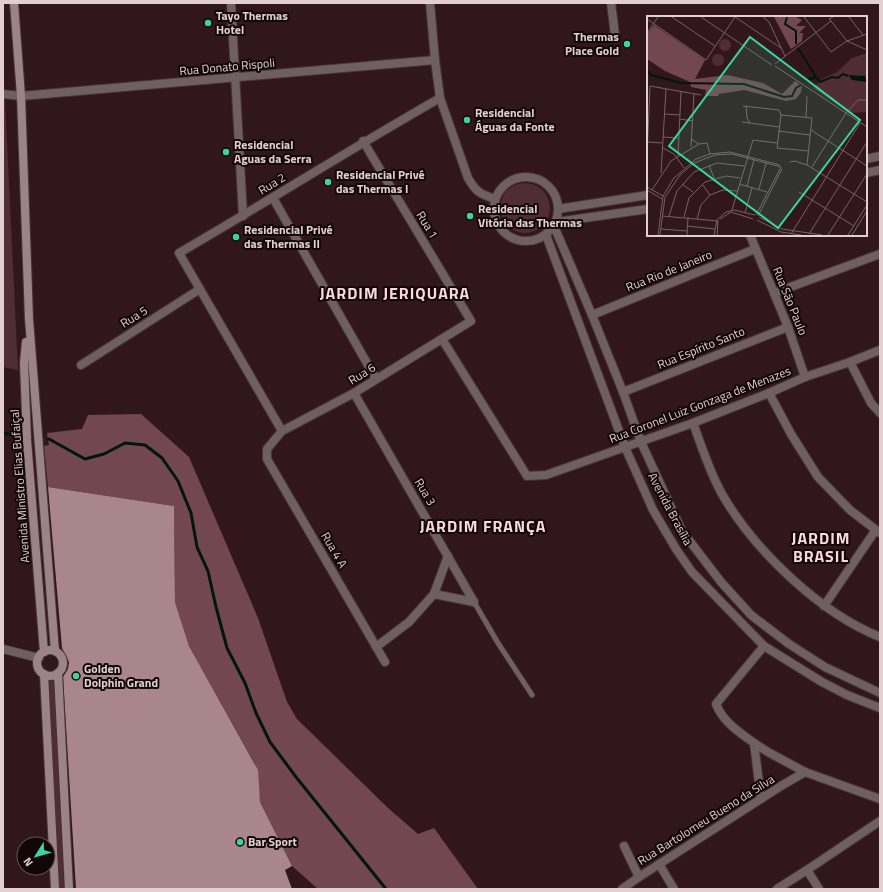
<svg xmlns="http://www.w3.org/2000/svg" width="883" height="892" font-family="'Titillium Web',sans-serif">
<style>
.green{fill:#502c34}
.forest{fill:#724750}
.lines{fill:none;stroke-linecap:round;stroke-linejoin:round}
.stream{stroke:#00160e;stroke-width:3}
.building{fill:#a8868c}
.lane-casing{stroke:#4d3439;stroke-width:6}
.street-casing{stroke:#4d3439;stroke-width:10}
.secondary-casing{stroke:#4d3439;stroke-width:10}
.lane{stroke:#6e6062;stroke-width:5}
.street{stroke:#6e6062;stroke-width:8}
.secondary{stroke:#9b8488;stroke-width:8}
.poi-dot{fill:#3ad4a5;stroke:#110608;stroke-width:1.5}
.labels{text-anchor:middle;stroke-width:4;stroke-linejoin:round;paint-order:stroke}
.poi-label{font-size:12px;font-weight:bold;fill:#e1cfd2;stroke:#110608;text-anchor:start}
.street-label{font-size:12px;fill:#e1cfd2;stroke:#110608}
.district-label{font-size:16px;font-weight:bold;letter-spacing:1px;fill:#fcd7dd;stroke:#110608}
.inset-river{fill:none;stroke:#00160e;stroke-width:2}
.inset-road{fill:none;stroke:#776165;stroke-width:1}
.view{fill:#3ad4a5;fill-opacity:0.15;stroke:#3ad4a5;stroke-width:2}
.inset-edge{fill:none;stroke:#e1cfd2;stroke-width:2}
</style>
<rect width="100%" height="100%" fill="#31171c"/>
<g class="green">
<path d="M 3,78 L 4,79 L 18,370 L 3,367 Z"/>
<circle cx="525" cy="208" r="25"/>
<path d="M 51,680 L 54,682 L 64,889 L 58,889 L 48,683 Z"/>
</g>
<path class="forest" d="M 141,414 L 189,457 L 258,618 L 287,702 L 297,719 L 388,808 L 418,834 L 434,828 L 478,889 L 318,889 L 292,866 L 260,802 L 255,764 L 189,646 L 175,602 L 174,506 L 48,487 L 44,446 L 49,445 L 47,433 L 82,429 L 88,415 Z"/>
<g class="lines">
<g class="stream">
<path d="M 3,433 L 14,435"/>
<path d="M 49,439 L 85,459 L 104,454 L 125,443 L 145,445 L 162,458 L 178,481 L 191,513 L 197,547 L 208,571 L 216,607 L 227,648 L 245,683 L 256,713 L 270,742 L 296,777 L 386,889"/>
</g>
</g>
<path class="building" d="M 48,487 L 174,506 L 175,602 L 189,646 L 258,770 L 260,802 L 292,866 L 285,870 L 292,889 L 76,889 L 63,677 L 68,669 L 69,662 L 62,648 Z"/>
<g class="lines">
<g class="lane-casing">
<path id="lane" d="M 474,602 L 498,643 L 532,695"/>
</g>
<g class="street-casing">
<g id="street">
<path d="M 231,3 L 243,216"/>
<path d="M 430,3 L 435,60 L 440,98 L 468,178 C 476,192 480,194 495,199"/>
<path d="M 611,3 L 615,35"/>
<path d="M 3,94 L 21,96 L 435,60"/>
<path d="M 363,141 L 471,321 L 354,393 L 282,431 L 267,449 L 267,459 L 385,662"/>
<path d="M 866,159 L 880,156"/>
<path d="M 866,173 L 880,170"/>
<circle cx="526" cy="209" r="32"/>
<path d="M 273,198 L 376,379"/>
<path d="M 558,209 L 648,195"/>
<path d="M 556,222 L 648,209"/>
<path d="M 554,226 L 592,315 L 623,392 L 641,442 L 682,531 L 721,582 L 751,615 L 789,644 L 825,667 L 880,693"/>
<path d="M 546,235 L 625,447 L 653,510 L 676,549 L 692,572 L 764,646 L 822,682 L 847,695 L 880,708"/>
<path d="M 750,235 L 788,327 L 805,377"/>
<path d="M 774,293 L 880,254"/>
<path d="M 592,315 L 755,249"/>
<path d="M 442,339 L 527,476 L 546,475 L 693,423 L 769,393 L 805,377 L 850,362 L 880,350"/>
<path d="M 850,362 L 871,403 L 880,413"/>
<path d="M 81,365 L 200,289"/>
<path d="M 623,392 L 788,327"/>
<path d="M 354,393 L 474,602"/>
<path d="M 769,393 L 791,434 L 818,477 L 850,510 L 880,533"/>
<path d="M 693,423 C 702,447 709,471 722,494 C 754,550 820,613 880,637"/>
<path d="M 282,431 L 179,253 C 267,202 352,148 440,98"/>
<path d="M 434,594 L 474,602"/>
<path d="M 824,606 L 875,531"/>
<path d="M 376,647 L 409,622 L 434,594 L 448,556"/>
<path d="M 3,649 L 39,658"/>
<path d="M 754,743 L 768,752 L 805,772 L 880,799"/>
<path d="M 761,799 L 754,743 C 739,732 723,722 716,704 L 764,646"/>
<path d="M 624,846 L 639,877"/>
<path d="M 659,864 L 674,889"/>
<path d="M 807,870 L 819,889"/>
<path d="M 622,889 L 639,877 L 781,786 L 805,772"/>
<path d="M 777,889 L 807,870 L 880,821"/>
</g>
</g>
<g class="secondary-casing">
<g id="secondary">
<path d="M 14,3 L 21,96 L 29,319 L 55,651"/>
<path d="M 26,342 L 24,363 L 27,440 L 44,652"/>
<circle cx="50" cy="663" r="13"/>
<path d="M 58,673 L 69,889"/>
<path d="M 44,674 L 55,889"/>
</g>
</g>
<use href="#lane" class="lane"/>
<use href="#street" class="street"/>
<use href="#secondary" class="secondary"/>
</g>
<g class="poi-dot">
<circle cx="208" cy="23" r="4"/>
<circle cx="627" cy="44" r="4"/>
<circle cx="467" cy="120" r="4"/>
<circle cx="226" cy="152" r="4"/>
<circle cx="328" cy="182" r="4"/>
<circle cx="470" cy="216" r="4"/>
<circle cx="236" cy="237" r="4"/>
<circle cx="76" cy="676" r="4"/>
<circle cx="240" cy="842" r="4"/>
</g>
<g class="labels">
<g class="poi-label">
<text x="216" y="20">Tayo Thermas<tspan x="216" dy="14">Hotel</tspan></text>
<text x="619" y="41" text-anchor="end">Thermas<tspan x="619" dy="14">Place Gold</tspan></text>
<text x="475" y="117">Residencial<tspan x="475" dy="14">Águas da Fonte</tspan></text>
<text x="234" y="149">Residencial<tspan x="234" dy="14">Aguas da Serra</tspan></text>
<text x="336" y="179">Residencial Privé<tspan x="336" dy="14">das Thermas I</tspan></text>
<text x="478" y="213">Residencial<tspan x="478" dy="14">Vitória das Thermas</tspan></text>
<text x="244" y="234">Residencial Privé<tspan x="244" dy="14">das Thermas II</tspan></text>
<text x="84" y="673">Golden<tspan x="84" dy="14">Dolphin Grand</tspan></text>
<text x="248" y="846">Bar Sport</text>
</g>
<g class="street-label">
<text transform="translate(227 67) rotate(-5)" y="4">Rua Donato Rispoli</text>
<text transform="translate(272 184) rotate(-32)" y="4">Rua 2</text>
<text transform="translate(427 225) rotate(59)" y="4">Rua 1</text>
<text transform="translate(669 271) rotate(-22)" y="4">Rua Rio de Janeiro</text>
<text transform="translate(790 301) rotate(68)" y="4">Rua São Paulo</text>
<text transform="translate(134 317) rotate(-32)" y="4">Rua 5</text>
<text transform="translate(701 348) rotate(-22)" y="4">Rua Espírito Santo</text>
<text transform="translate(362 374) rotate(-32)" y="4">Rua 6</text>
<text transform="translate(700 405) rotate(-21)" y="4">Rua Coronel Luiz Gonzaga de Menazes</text>
<text transform="translate(20 486) rotate(-94)" y="4">Avenida Ministro Elias Bufaiçal</text>
<text transform="translate(425 492) rotate(60)" y="4">Rua 3</text>
<text transform="translate(670 509) rotate(62)" y="4">Avenida Brasília</text>
<text transform="translate(334 550) rotate(60)" y="4">Rua 4 A</text>
<text transform="translate(706 820) rotate(-32)" y="4">Rua Bartolomeu Bueno da Silva</text>
</g>
<g class="district-label">
<text x="395" y="299">JARDIM JERIQUARA</text>
<text x="483" y="532">JARDIM FRANÇA</text>
<text x="821" y="544">JARDIM<tspan x="821" dy="18">BRASIL</tspan></text>
</g>
</g>
<g transform="translate(647 16)">
<rect width="220" height="220" fill="#31171c"/>
<path d="M72 29a6 6 0 1 1 12 0a6 6 0 1 1-12 0ZM 220,37 L 220,96 L 203,97 L 166,72 L 175,63 L 190,56 L 205,42 ZM65 44a6 6 0 1 1 12 0a6 6 0 1 1-12 0Z" fill="#502c34"/>
<path d="M 127,1 L 149,1 L 155,4 L 149,10 L 159,10 L 152,17 L 156,17 L 155,25 L 144,33 ZM 7,9 L 58,44 L 48,63 L 80,59 L 116,67 L 135,78 L 148,65 L 155,70 L 154,76 L 149,83 L 139,85 L 97,74 L 72,78 L 71,80 L 58,80 L 59,74 L 44,71 L 43,66 L 18,55 L 0,43 L 0,18 Z" fill="#724750"/>
<path d="M 201,59 L 218,60 L 220,66 L 205,64 Z" fill="#00160e"/>
<path class="inset-river" d="M 140,1 L 138,8 L 149,15 L 149,28M 151,32 L 169,61M 0,54 L 4,59 L 34,67 L 97,68 L 137,81 L 145,80 L 149,72 L 154,69M 158,65 L 169,61 L 173,66 L 185,61 L 191,62 L 196,58 L 201,60"/>
<path class="inset-road" d="M 25,1 L 68,30M 54,1 L 125,49M 88,1 L 134,32M 116,1 L 122,6 L 138,40M 157,1 L 184,36 L 200,25 L 220,18M 202,1 L 216,19M 0,3 L 59,44 L 88,1M 184,5 L 200,25 L 220,34M 0,17 L 11,1M 128,48 L 184,5 L 182,3 L 186,1M 128,50 L 220,111M 96,90 L 132,94 L 134,99 L 130,132 L 162,135M 99,90 L 100,102 L 103,107M 18,98 L 33,99M 134,99 L 165,102 L 160,149M 159,101 L 160,80M 33,103 L 46,105M 95,106 L 132,111M 164,114 L 220,150M 131,115 L 163,119M 16,121 L 31,122M 44,123 L 52,128 L 60,127 L 63,138M 1,126 L 16,127M 44,131 L 47,78M 16,132 L 27,138 L 37,152M 0,140 L 3,70 L 54,79M 31,140 L 34,76M 143,146 L 148,145 L 160,149 L 220,186M 62,149 L 67,162M 165,151 L 199,97 L 211,84 L 220,84M 14,157 L 19,73M 35,168 L 46,176M 55,168 L 63,179M 92,168 L 120,176M 100,170 L 107,144M 0,171 L 16,180M 112,173 L 119,147M 0,174 L 15,183M 5,174 L 24,145 L 52,128M 152,176 L 207,210M 85,194 L 106,124 L 130,127M 98,197 L 105,172M 109,199 L 134,151M 15,200 L 71,205M 22,200 L 30,175 L 47,156 L 70,147 L 97,150M 111,200 L 135,153M 37,201 L 42,182 L 58,166 L 79,160 L 93,162M 112,201 L 135,213 L 175,219M 50,203 L 54,189 L 63,179 L 76,174 L 90,175M 73,203 L 84,196 L 106,203M 110,204 L 134,216 L 154,219M 40,210 L 68,213M 14,213 L 40,215M 144,218 L 213,107M 162,218 L 220,126M 11,219 L 16,180 L 27,162 L 49,143 L 63,138 L 83,136 L 133,149M 13,219 L 18,181 L 33,159 L 47,147 L 68,139 L 85,138 L 134,151M 40,219 L 41,201M 67,219 L 70,204 L 79,196 L 87,194 L 108,199M 70,219 L 71,205M 181,219 L 220,158M 201,219 L 220,189M 205,219 L 220,195"/>
<path class="view" d="M 103,21 L 213,104 L 131,212 L 22,130 Z"/>
<rect width="220" height="220" class="inset-edge"/>
</g>
<rect width="883" height="892" fill="none" stroke="#e1cfd2" stroke-width="8"/>
<g transform="translate(36 856) rotate(233)"><circle r="19" fill="#110608" stroke="#645659"/>
<path d="M0-3L7 15L0 10L-7 15Z" fill="#3ad4a5"/>
<text y="-6" font-size="11" font-weight="bold" text-anchor="middle" fill="#e1cfd2">N</text>
</g>
</svg>
